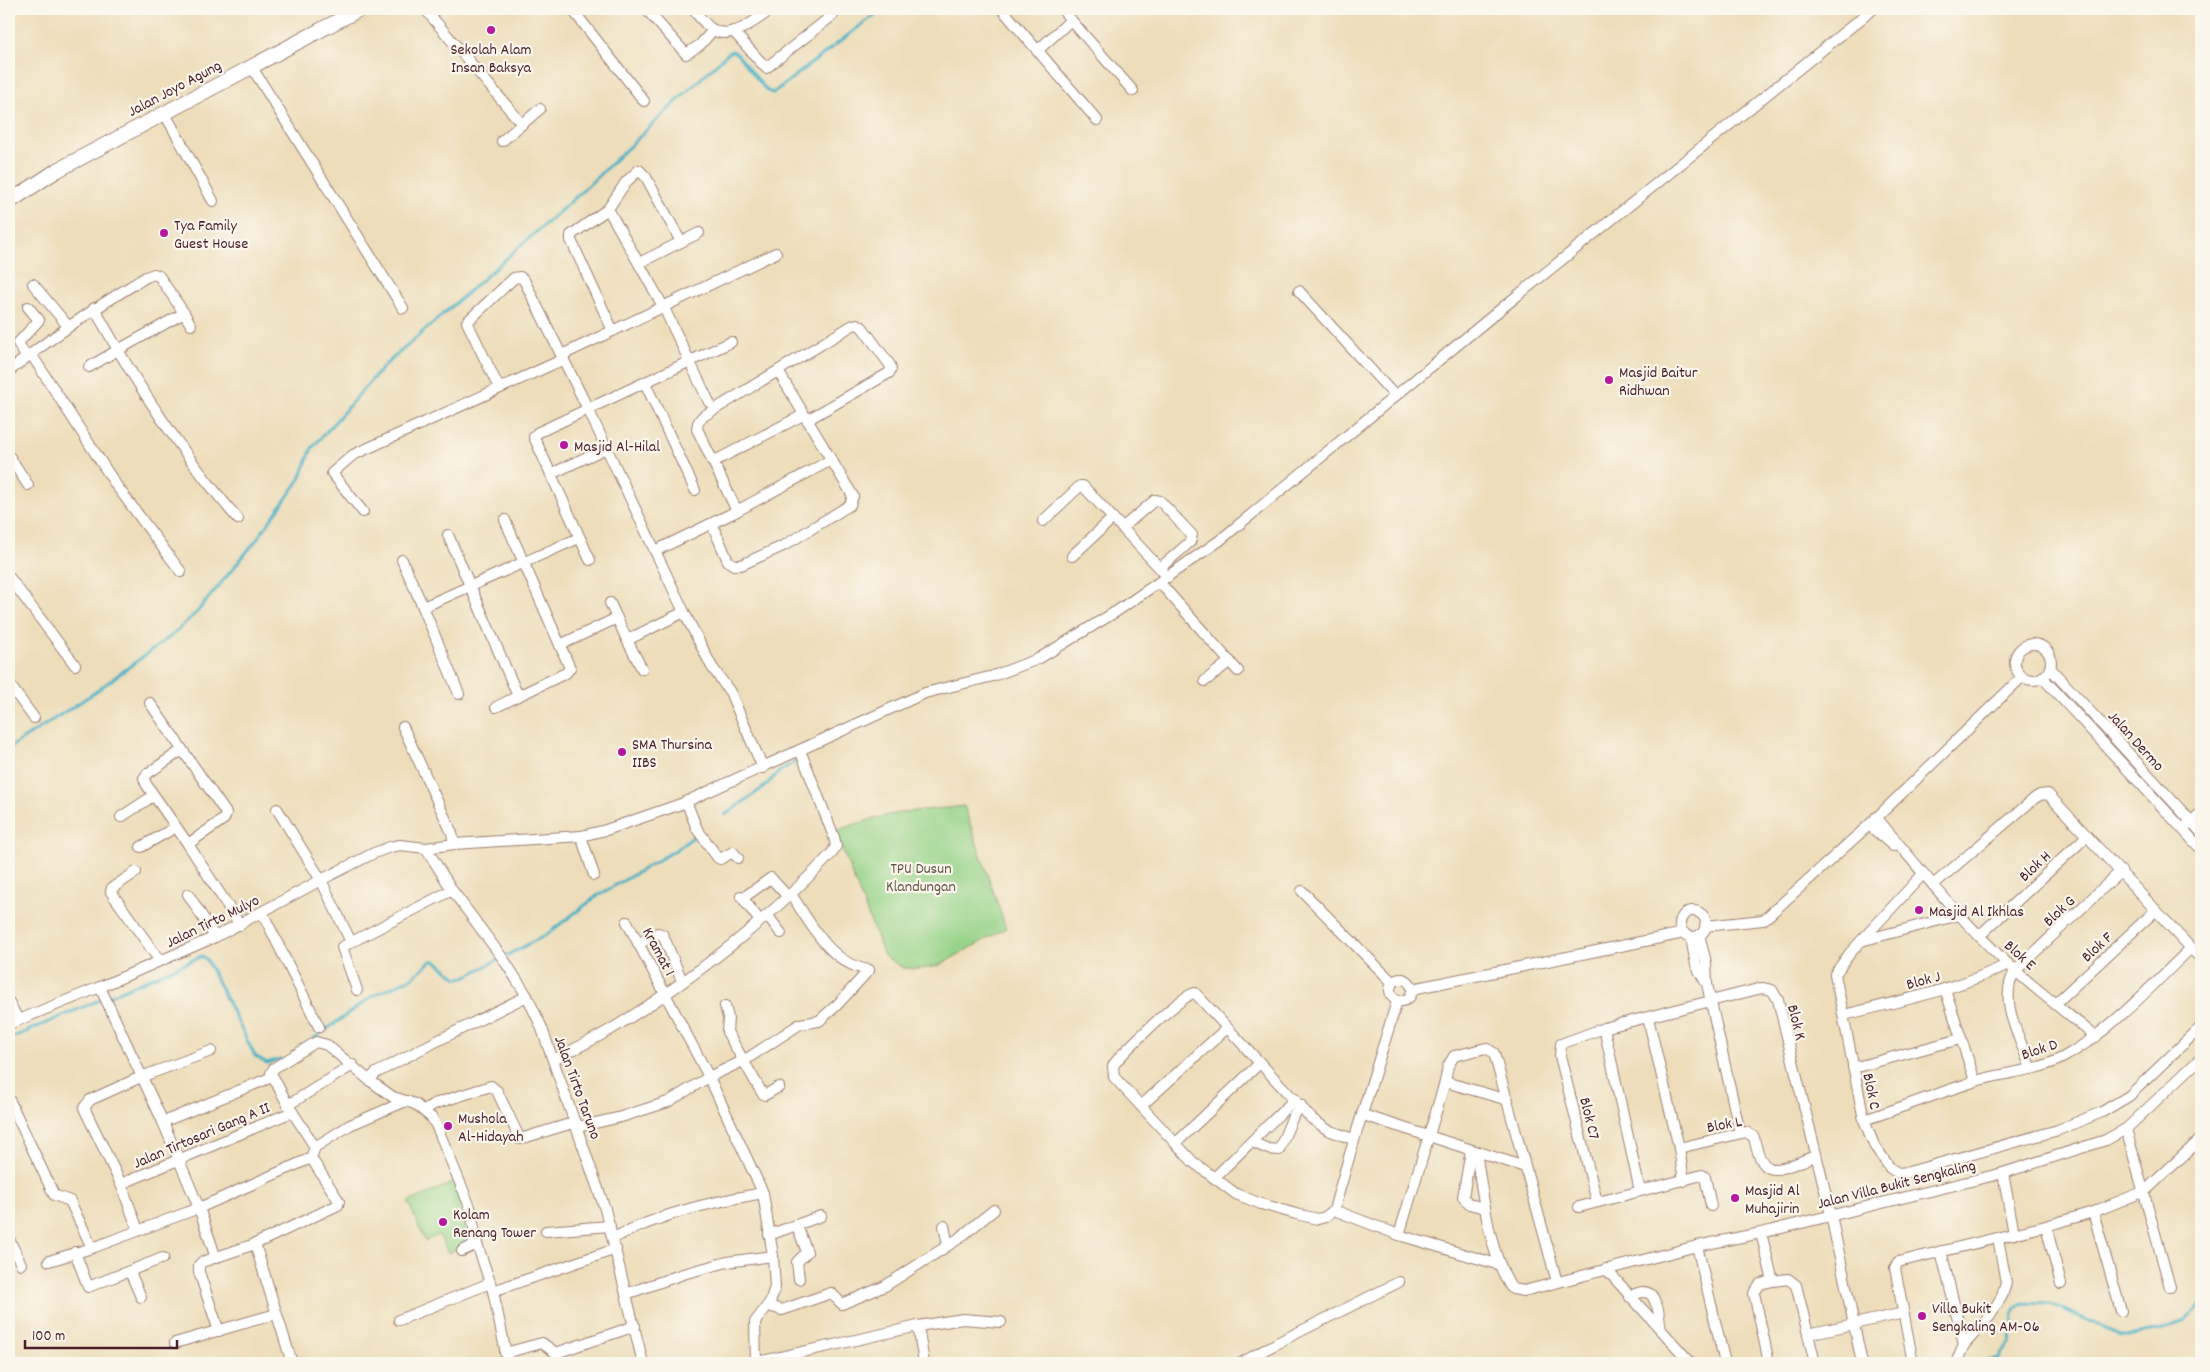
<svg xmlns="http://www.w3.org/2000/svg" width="2210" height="1372" font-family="Dekko,sans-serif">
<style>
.green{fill:#97d388;stroke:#70795a}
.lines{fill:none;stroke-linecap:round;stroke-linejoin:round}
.stream{stroke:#47b1c5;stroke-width:3}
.minor-casing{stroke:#9c7e72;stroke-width:12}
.secondary-casing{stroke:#9c7e72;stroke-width:16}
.minor{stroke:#fff;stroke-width:10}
.secondary{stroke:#fff;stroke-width:14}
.poi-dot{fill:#b5179e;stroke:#fbf7ec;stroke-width:2}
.labels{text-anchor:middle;stroke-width:4.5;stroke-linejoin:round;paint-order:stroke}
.poi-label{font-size:16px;fill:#4a1f2b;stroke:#fbf7ec;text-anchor:start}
.street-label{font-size:16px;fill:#4a1f2b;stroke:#fbf7ec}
.park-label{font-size:16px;fill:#615547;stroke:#fbf7ec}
</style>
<rect width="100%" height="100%" fill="#fbf7ec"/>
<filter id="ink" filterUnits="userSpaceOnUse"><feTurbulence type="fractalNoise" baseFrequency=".02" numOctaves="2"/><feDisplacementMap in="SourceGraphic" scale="10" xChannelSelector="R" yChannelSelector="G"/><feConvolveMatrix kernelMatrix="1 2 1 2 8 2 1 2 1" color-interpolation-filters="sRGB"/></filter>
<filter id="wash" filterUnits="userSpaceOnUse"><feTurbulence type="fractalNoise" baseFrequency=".0096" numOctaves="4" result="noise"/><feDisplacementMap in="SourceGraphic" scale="20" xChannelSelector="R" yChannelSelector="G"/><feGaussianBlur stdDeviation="1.12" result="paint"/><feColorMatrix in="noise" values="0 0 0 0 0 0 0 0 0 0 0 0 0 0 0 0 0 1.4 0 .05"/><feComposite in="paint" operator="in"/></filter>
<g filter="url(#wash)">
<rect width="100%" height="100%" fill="#edddba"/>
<g class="green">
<path d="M 964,806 L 1006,928 L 938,966 L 920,969 L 903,968 L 884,956 L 835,831 C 859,823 882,815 906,812 C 925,809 945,809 964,806 Z"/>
<path d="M 457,1181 L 473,1242 L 448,1253 L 439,1235 L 425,1241 L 408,1202 Z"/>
</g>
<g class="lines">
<g class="stream">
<path d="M 9,748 L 91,695 L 171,636 L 197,612 L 255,542 L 300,479 L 312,448 L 383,367 L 577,196 L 729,52 L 733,51 L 738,55 L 767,91 L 773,93 L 882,9"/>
<path d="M 725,815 L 764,787 L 780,771 L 798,760"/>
<path d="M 9,1039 L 202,956 L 206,959 L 255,1056 L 267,1063 L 280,1059"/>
<path d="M 313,1039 L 373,996 L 412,978 L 431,961 L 436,961 L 457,978 L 465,977 L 546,935 L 597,896 L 674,851 L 696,835"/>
<path d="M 1980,1363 L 1998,1358 L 2011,1343 L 2013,1314 L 2017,1306 L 2023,1303 L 2051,1304 L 2121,1335 L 2134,1335 L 2160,1330 L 2185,1321 L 2201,1305"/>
</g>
</g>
</g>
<g filter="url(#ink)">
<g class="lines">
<g class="minor-casing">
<g id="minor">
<path d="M 425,9 L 522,124"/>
<path d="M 572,9 L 644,101"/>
<path d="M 646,9 L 686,54 L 700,45 L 713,30"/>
<path d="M 693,9 C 698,15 705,25 712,29 C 731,42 757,19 772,9"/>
<path d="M 1002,9 L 1097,120"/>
<path d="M 1071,20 L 1133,91"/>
<path d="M 733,31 L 766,68 L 833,15 L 827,9"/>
<path d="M 1037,51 L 1071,20 L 1062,9"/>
<path d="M 251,66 L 403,308"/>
<path d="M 164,112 L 213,201"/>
<path d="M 502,141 L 540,109"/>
<path d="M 608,209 L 664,308 L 709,402"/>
<path d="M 639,263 L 699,233"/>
<path d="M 33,284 L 68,326"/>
<path d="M 1299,291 L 1395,396"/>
<path d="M 184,313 L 191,325"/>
<path d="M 613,331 L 571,240 L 571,235 L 608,209 L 626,182 L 639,170 L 646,177 L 681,242"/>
<path d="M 31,354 L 116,485 L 181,572"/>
<path d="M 562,355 L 776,253"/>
<path d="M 26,357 L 18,343 L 39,320 L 28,307"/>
<path d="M 89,367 L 118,350 L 94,308"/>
<path d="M 9,371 C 53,336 98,306 146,277 L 154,274 L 159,276 L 184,313 L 118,350 C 153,409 193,467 238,519"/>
<path d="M 645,383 L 695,490"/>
<path d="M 499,388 L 467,322 L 514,278 L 520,277 L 524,280 L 588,409 L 731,342"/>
<path d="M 9,456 L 28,485"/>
<path d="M 713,462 L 803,415"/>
<path d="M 551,474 L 606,448"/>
<path d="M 737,511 L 697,429 L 698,423 L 702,417 L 853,325 L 857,324 L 862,327 L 890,365 L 891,369 L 889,373 L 807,420"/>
<path d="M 363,512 L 332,473 L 353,455 L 564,359"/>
<path d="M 1043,521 L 1080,486 L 1083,486 L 1168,577"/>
<path d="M 712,524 L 728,561 L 734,565 L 741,565 L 785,545 L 850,505 L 853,496 L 778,371"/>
<path d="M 1122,528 L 1155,500 L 1160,501 L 1192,535 L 1190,542 L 1160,568"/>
<path d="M 448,535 L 518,696 L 566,673 L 570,668 L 505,520"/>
<path d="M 655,551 L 733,513 L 831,460"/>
<path d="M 1072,556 L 1113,518"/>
<path d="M 402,560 L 423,607"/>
<path d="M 590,560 L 534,437 L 537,433 L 588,409 L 684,612 L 712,667 L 730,692 L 763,768"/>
<path d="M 9,577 L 75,665"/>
<path d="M 1160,583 L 1238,671"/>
<path d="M 610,603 L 627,640 L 684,612"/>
<path d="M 627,640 L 642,669"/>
<circle cx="2033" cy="662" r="18"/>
<path d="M 560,645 L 617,618"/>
<path d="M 2050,668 L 2201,832"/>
<path d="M 2042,677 L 2201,849"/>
<path d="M 1205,681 L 1230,661"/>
<path d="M 9,684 L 34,718"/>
<path d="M 459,694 L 423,607 L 579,538"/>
<path d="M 150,703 L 226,813 L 224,819 L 188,844"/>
<path d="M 496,707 L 518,696"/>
<path d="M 403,727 L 452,833 L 454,844"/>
<path d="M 182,750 L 147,774 L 144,778 L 146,784 L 188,844 L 240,925"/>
<path d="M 686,801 L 697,829 L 718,858 L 720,859 L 733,852 L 738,858"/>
<path d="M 277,809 L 321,880 L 351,942"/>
<path d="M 121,817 L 153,796"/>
<path d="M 1876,817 C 1919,868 1960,920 2008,964 C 2036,990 2067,1013 2096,1037"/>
<path d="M 1869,825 L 1893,846"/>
<path d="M 2187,825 L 2201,813"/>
<path d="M 581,836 L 594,875"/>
<path d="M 141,847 L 176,827"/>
<path d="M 426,848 L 452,890 L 504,960 L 527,996 L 541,1026 L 605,1209 L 643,1363"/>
<path d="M 136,872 L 112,888 L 111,892 L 160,961"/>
<path d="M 1923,874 L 1850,953 L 1835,974 L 1864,1120 L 1874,1145 L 1890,1168 L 1898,1173 L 1909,1172 L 2058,1130 L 2102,1112 L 2129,1096 L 2201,1027"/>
<path d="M 1933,885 L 2035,798 L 2040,795 L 2048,794 L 2201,959"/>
<path d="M 1302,891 L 1392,982"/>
<path d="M 188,894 L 215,937"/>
<path d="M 791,894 C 811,924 830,964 869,970"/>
<path d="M 741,896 L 760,921"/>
<path d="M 743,898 L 771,878 L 788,897"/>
<circle cx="1693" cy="924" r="13"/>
<path d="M 262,912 L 319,1027"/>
<path d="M 767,915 L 781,933"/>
<path d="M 627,922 L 709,1077 L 763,1193 L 773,1256 L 775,1287 L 770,1302 L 755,1322 L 756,1362"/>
<path d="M 1705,926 L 1763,920 L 1767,917 L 1869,825 L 2022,677"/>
<path d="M 1699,935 L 1706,962 L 1707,984 L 1740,1133"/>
<path d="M 1979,936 L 2087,836"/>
<path d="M 1691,937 L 1696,965 L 1705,981"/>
<path d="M 1861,941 L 1959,915"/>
<path d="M 638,944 L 658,933 L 663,935 L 682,981"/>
<circle cx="1401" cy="990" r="11"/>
<path d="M 100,987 L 163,1122 L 199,1208 L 216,1258"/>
<path d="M 1412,989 L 1684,933"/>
<path d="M 1945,989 L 1975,1081"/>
<path d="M 357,990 L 342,947 L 452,890"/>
<path d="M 1397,1001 C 1376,1071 1353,1139 1334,1210 L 1399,1235 L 1500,1265"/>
<path d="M 9,1002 L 18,1020"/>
<path d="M 2056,1003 L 2156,910"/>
<path d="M 725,1006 L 728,1018 L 727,1032 L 762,1093 L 765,1095 L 779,1087"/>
<path d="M 1844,1015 C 1899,1001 1957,990 2008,964"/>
<path d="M 1648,1018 L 1679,1148 L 1684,1181"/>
<path d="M 9,1024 L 100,987 L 215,937 L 321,880 L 374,853 L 390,847 L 400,845 L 426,848 L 454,844 L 581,836 L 606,830 L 681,804 L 925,693 L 993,676 L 1038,659 L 1117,611 L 1219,541 L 1507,304 L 1873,9"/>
<path d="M 1604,1028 L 1640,1191"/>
<path d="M 554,1060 C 575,1048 598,1038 618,1025 C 693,979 772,917 832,853 L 836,846 L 834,837 L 800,750"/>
<path d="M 1853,1068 L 1960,1039"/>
<path d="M 2031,1069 C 2021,1039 1997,1001 2015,971 L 2121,871"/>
<path d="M 369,1080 L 376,1073 L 423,1048 L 527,996"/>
<path d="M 1445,1082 L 1448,1066 L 1454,1056 L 1486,1048 L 1494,1053 L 1557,1282"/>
<path d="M 9,1099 L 54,1195 L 70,1201 L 92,1248"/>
<path d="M 288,1105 L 353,1065"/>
<path d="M 1141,1106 L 1227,1028"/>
<path d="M 424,1110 L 434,1104 L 491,1086 L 497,1091 L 520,1139 L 576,1122"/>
<path d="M 1363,1115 L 1525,1167"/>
<path d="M 1864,1120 C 1901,1108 1938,1093 1976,1081 C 2004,1072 2037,1072 2064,1057 C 2112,1030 2151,986 2191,948"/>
<path d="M 163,1122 L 272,1077"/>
<path d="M 578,1127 L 621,1117 L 668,1102 L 709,1077 L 745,1060 L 800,1024 L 819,1021 L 837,1005 L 869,970"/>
<path d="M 2126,1129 L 2170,1287"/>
<path d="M 1252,1142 L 1268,1149 L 1279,1150 L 1293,1116 L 1301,1105"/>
<path d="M 1176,1143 L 1260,1063"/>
<path d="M 315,1147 L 288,1105 L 271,1073 L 274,1068 L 316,1042 L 327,1045 L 369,1080 L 393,1097 L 415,1104 L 432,1118 L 437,1127 L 470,1207 L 477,1244 L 493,1291 L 508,1363"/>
<path d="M 1679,1148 L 1746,1132 L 1754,1137 C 1763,1185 1780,1168 1816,1156"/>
<path d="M 1471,1150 L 1463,1197 L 1469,1204 L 1485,1208"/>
<path d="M 1476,1152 C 1483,1194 1488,1249 1510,1286 L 1513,1289 L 1524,1291 L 1697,1246 L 1761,1233 L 2003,1173 L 2106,1140 L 2126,1129 L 2201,1058"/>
<path d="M 2003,1173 L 2014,1234"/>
<path d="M 1214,1178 L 1295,1099"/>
<path d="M 121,1184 L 292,1112"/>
<path d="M 1597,1202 L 1560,1056 L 1561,1044 L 1604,1028 L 1762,988 L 1772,990 L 1778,1000 L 1831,1215 L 1862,1363"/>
<path d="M 1579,1207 L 1702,1175 L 1705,1177 L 1711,1206"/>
<path d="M 1334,1210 L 1325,1217 L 1318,1219 L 1296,1214 L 1261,1204 L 1236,1194 L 1193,1162 L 1114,1077 L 1113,1066 C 1119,1055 1185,992 1195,993 L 1312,1119 L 1328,1130 L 1353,1139"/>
<path d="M 2093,1212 L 2121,1311"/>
<path d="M 797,1226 L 807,1252 L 797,1262 L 799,1279"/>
<path d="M 944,1226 L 948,1245"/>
<path d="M 2046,1226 L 2061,1284"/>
<path d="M 138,1230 L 121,1184 L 84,1108 L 90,1100 L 141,1077 L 211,1051"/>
<path d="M 546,1231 L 610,1226"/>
<path d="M 1761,1233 L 1773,1281 L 1788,1279 L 1796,1285 L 1815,1363"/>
<path d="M 769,1235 L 821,1216"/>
<path d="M 1399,1235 L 1445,1082 L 1508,1100"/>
<path d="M 613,1238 C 664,1213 707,1203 763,1193"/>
<path d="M 9,1239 L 21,1264"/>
<path d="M 255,1244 L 292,1363"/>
<path d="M 1697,1246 L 1725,1363"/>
<path d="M 462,1251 L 477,1244"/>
<path d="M 1941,1251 L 1964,1345"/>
<path d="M 75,1252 L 88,1287 L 163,1258"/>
<path d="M 49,1261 L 92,1248 L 199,1208 L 311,1158 L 315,1147 L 350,1125 L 406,1101"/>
<path d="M 1606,1269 L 1691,1363"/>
<path d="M 130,1272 L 141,1297"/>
<path d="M 493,1291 L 616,1249"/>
<path d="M 626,1294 L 683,1274 L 727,1262 L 773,1256"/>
<path d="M 1630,1297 C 1638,1292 1644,1290 1652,1295 L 1658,1309 L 1661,1331"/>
<path d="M 770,1302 L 772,1307 L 782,1310 L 831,1293 L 842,1304 L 885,1286 L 958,1239 L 994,1210"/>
<path d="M 399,1320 L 490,1283"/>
<path d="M 918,1326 L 924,1363"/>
<path d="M 219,1331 L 199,1272 L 199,1265 L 202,1262 L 255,1244 L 338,1205 L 339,1201 L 337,1198 L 311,1158"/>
<path d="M 1808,1334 L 1904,1313"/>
<path d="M 175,1343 L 276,1314"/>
<path d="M 505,1353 L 542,1343 L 556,1353 L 635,1326"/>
<path d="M 556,1353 L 560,1363"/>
<path d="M 753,1363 L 918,1326 L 963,1319 L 1001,1322"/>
<path d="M 1241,1363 L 1281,1341 L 1399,1282"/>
<path d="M 1769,1363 L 1754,1293 L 1760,1284 L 1773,1281"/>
<path d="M 1913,1363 L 1895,1268 L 1898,1262 L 2046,1226 L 2093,1212 L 2145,1191 L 2201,1139"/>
<path d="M 1956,1363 L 1964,1345 L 1990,1316 L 2002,1296 L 2006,1283 L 1998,1238"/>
</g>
</g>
<g class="secondary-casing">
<path id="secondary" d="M 9,202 L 56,171 L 360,9"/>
</g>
<use href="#minor" class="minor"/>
<use href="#secondary" class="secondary"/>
</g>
</g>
<g class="poi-dot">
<circle cx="491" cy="30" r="5"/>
<circle cx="164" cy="233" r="5"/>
<circle cx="1609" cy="380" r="5"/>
<circle cx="564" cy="445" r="5"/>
<circle cx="622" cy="752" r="5"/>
<circle cx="1919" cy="910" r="5"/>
<circle cx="448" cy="1126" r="5"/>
<circle cx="1735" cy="1198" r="5"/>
<circle cx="443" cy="1222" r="5"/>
<circle cx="1922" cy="1316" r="5"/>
</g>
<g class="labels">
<g class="poi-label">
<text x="491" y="54" text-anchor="middle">Sekolah Alam<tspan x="491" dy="18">Insan Baksya</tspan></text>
<text x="174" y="230">Tya Family<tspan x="174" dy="18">Guest House</tspan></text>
<text x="1619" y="377">Masjid Baitur<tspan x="1619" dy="18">Ridhwan</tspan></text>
<text x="574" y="451">Masjid Al-Hilal</text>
<text x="632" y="749">SMA Thursina<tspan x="632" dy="18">IIBS</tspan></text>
<text x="1929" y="916">Masjid Al Ikhlas</text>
<text x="458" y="1123">Mushola<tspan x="458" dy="18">Al-Hidayah</tspan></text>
<text x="1745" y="1195">Masjid Al<tspan x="1745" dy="18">Muhajirin</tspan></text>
<text x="453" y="1219">Kolam<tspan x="453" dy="18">Renang Tower</tspan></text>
<text x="1932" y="1313">Villa Bukit<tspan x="1932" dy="18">Sengkaling AM-06</tspan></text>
</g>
<g class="street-label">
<text transform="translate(174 87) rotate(-28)" y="6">Jalan Joyo Agung</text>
<text transform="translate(2137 740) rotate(48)" y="6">Jalan Dermo</text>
<text transform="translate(2034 865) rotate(-43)" y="6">Blok H</text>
<text transform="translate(2058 910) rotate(-43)" y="6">Blok G</text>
<text transform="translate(212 920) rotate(-26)" y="6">Jalan Tirto Mulyo</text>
<text transform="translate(2096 946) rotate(-43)" y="6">Blok F</text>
<text transform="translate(660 951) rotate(62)" y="6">Kramat 1</text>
<text transform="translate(2021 954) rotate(42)" y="6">Blok E</text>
<text transform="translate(1923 979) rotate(-15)" y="6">Blok J</text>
<text transform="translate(1798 1022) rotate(76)" y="6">Blok K</text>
<text transform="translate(2039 1048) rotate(-18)" y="6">Blok D</text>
<text transform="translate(579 1087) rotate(70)" y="6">Jalan Tirto Taruno</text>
<text transform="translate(1873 1091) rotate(78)" y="6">Blok C</text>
<text transform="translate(1591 1118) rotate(76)" y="6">Blok C7</text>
<text transform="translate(1724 1123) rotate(-11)" y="6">Blok L</text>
<text transform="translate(201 1134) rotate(-23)" y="6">Jalan Tirtosari Gang A II</text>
<text transform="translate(1896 1183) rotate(-14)" y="6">Jalan Villa Bukit Sengkaling</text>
</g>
<g class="park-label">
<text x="921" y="873">TPU Dusun<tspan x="921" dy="18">Klandungan</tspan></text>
</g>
</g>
<rect width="2210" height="1372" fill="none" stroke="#fbf7ec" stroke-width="30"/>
<path d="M25 1340v8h152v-8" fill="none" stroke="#4a1f2b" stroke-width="2.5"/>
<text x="32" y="1340" font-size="15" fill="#4a1f2b" stroke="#fbf7ec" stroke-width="4" paint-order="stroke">100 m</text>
</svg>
